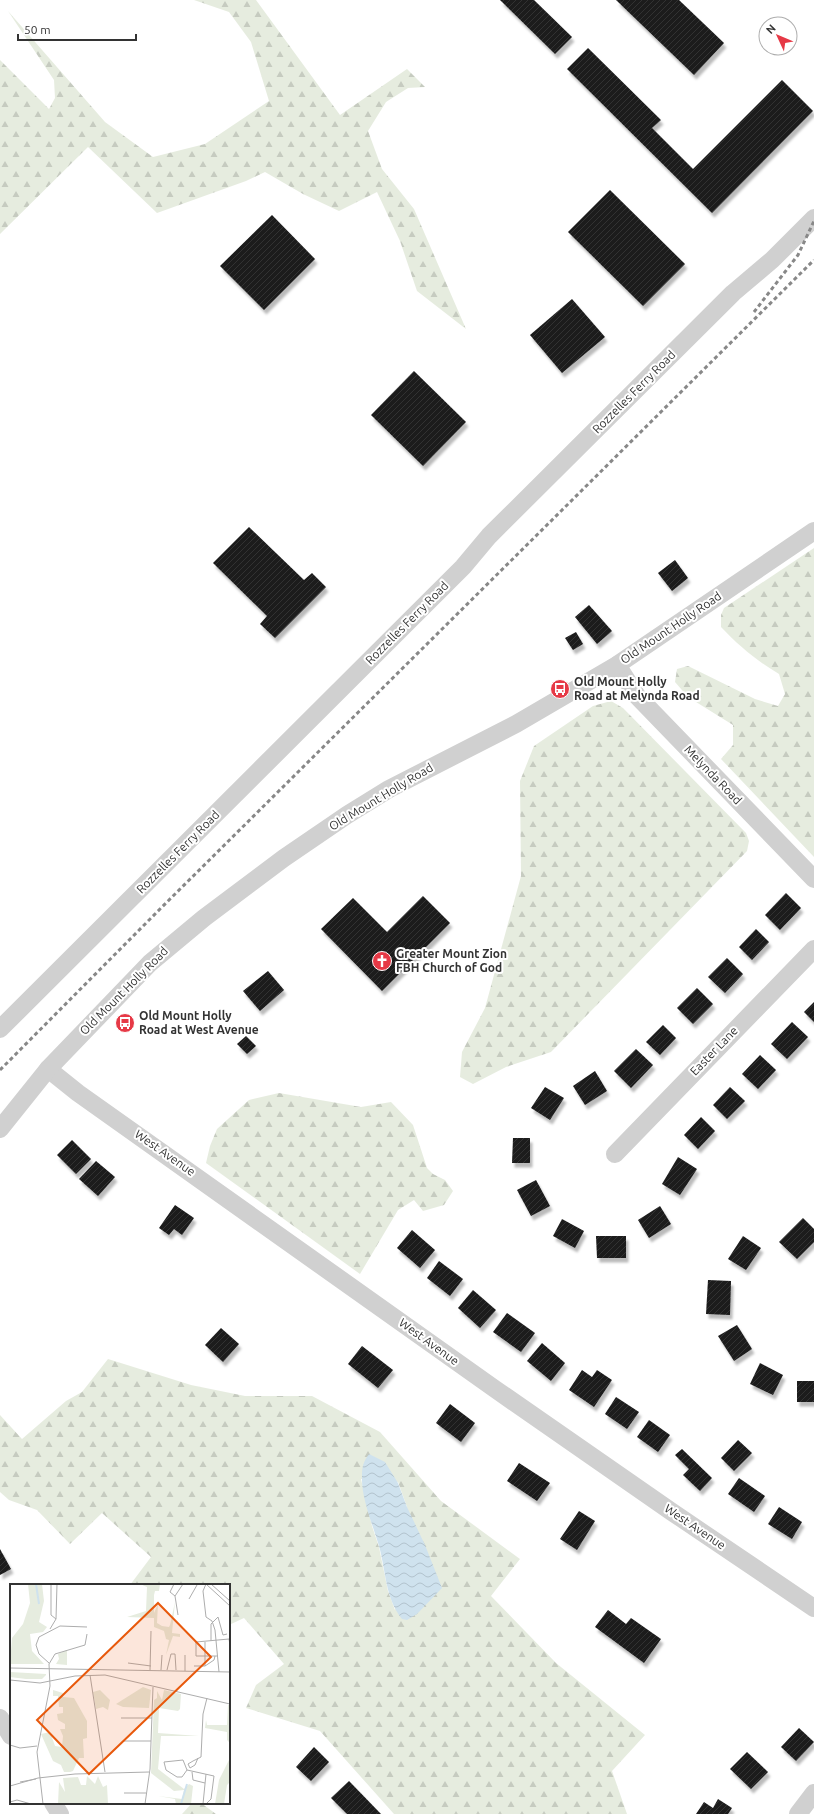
<svg xmlns="http://www.w3.org/2000/svg" width="814" height="1814" font-family="Ubuntu,sans-serif">
<style>
.forest{fill:url(#forest-firs);fill-rule:evenodd}
.water{fill:url(#water-waves)}
.building{fill:url(#building-hatch);filter:url(#shadow)}
.lines{fill:none;stroke-linecap:round;stroke-linejoin:round}
.minor{stroke:#d0d0d0;stroke-width:18}
.rail{stroke:#888;stroke-width:3;stroke-dasharray:4 3;stroke-linecap:butt}
.labels{text-anchor:middle;stroke-width:4;stroke-linejoin:round;paint-order:stroke}
.street-label{font-size:12px;fill:#333;stroke:#fff}
.poi-label{font-size:12px;font-weight:bold;fill:#333;stroke:#fff;text-anchor:start}
.inset-river{fill:none;stroke:#cfe2ee;stroke-width:2}
.inset-road{fill:none;stroke:#adadad;stroke-width:1}
.view{fill:#e8590c;fill-opacity:0.15;stroke:#e8590c;stroke-width:2}
.inset-edge{fill:none;stroke:#333;stroke-width:2}
</style>
<defs>
<pattern id="forest-firs" width="22" height="20" patternUnits="userSpaceOnUse"><rect width="22" height="20" fill="#e6ecdf"/><path d="M5 1l3.5 6h-7zM16 11l3.5 6h-7z" fill="#c6cbc0"/></pattern>
<pattern id="water-waves" width="16" height="10" patternUnits="userSpaceOnUse"><rect width="16" height="10" fill="#cfe2ee"/><path d="M0 5q4-4 8 0t8 0" fill="none" stroke="#b2c2cd"/></pattern>
<pattern id="building-hatch" width="6" height="6" patternUnits="userSpaceOnUse"><rect width="6" height="6" fill="#1a1a1a"/><path d="M-1 1l2-2M0 6l6-6M5 7l2-2" fill="none" stroke="#333"/></pattern>
<filter id="shadow"><feDropShadow dx="2.5" dy="4.5" stdDeviation="1" flood-color="#0004"/></filter>
</defs>
<rect width="100%" height="100%" fill="#fff"/>
<g class="forest">
<path d="M 194,0 L 256,0 L 340,115 L 407,69 L 425,87 L 408,88 L 386,102 L 368,131 L 382,169 L 414,209 L 466,329 L 417,291 L 400,241 L 377,192 L 339,211 L 303,194 L 265,172 L 246,181 L 157,213 L 88,147 L 0,234 L 0,60 L 49,109 L 55,98 L 54,80 L 8,11 L 105,122 L 153,157 L 205,144 L 269,101 L 251,42 L 229,12 Z"/>
<path d="M 814,548 L 814,857 L 721,759 L 733,745 L 733,725 L 688,697 L 675,682 L 677,669 L 688,666 L 755,699 L 778,706 L 785,694 L 779,674 C 757,661 739,646 721,627 L 721,615 L 724,608 Z"/>
<path d="M 611,701 L 623,708 L 746,833 L 749,841 L 747,851 L 551,1052 L 506,1067 L 473,1084 L 460,1077 L 462,1052 L 485,1008 L 521,876 L 520,781 L 534,746 L 593,706 Z"/>
<path d="M 279,1093 L 361,1107 L 391,1102 L 413,1125 L 427,1168 L 433,1174 L 445,1180 L 453,1191 L 444,1205 L 423,1211 L 414,1200 L 398,1210 L 360,1274 L 206,1163 L 210,1146 L 217,1129 L 249,1100 Z"/>
<path d="M 108,1359 L 191,1385 L 245,1396 L 312,1396 L 380,1432 L 441,1501 L 520,1559 L 491,1596 L 556,1663 L 645,1735 L 612,1771 L 627,1814 L 394,1814 L 320,1731 L 246,1708 L 256,1685 L 284,1664 L 244,1618 L 229,1625 L 229,1585 L 130,1585 L 151,1557 L 102,1513 L 70,1544 L 37,1510 L 9,1500 L 0,1492 L 0,1415 L 22,1439 L 66,1401 L 82,1392 ZM 361,1479 L 398,1482 L 407,1507 L 395,1610 L 388,1591 L 379,1547 L 372,1526 Z"/>
<path d="M 192,1803 L 201,1803 L 216,1814 L 182,1814 Z"/>
</g>
<path class="water" d="M 369,1454 L 385,1462 L 398,1483 L 407,1507 L 425,1545 L 442,1588 L 417,1614 L 407,1620 L 402,1619 C 385,1598 386,1571 379,1546 C 373,1526 361,1497 362,1477 C 362,1467 363,1462 369,1454 Z"/>
<g class="building">
<path d="M 500,0 L 534,0 L 572,37 L 555,54 Z"/>
<path d="M 616,0 L 679,0 L 724,43 L 694,75 Z"/>
<path d="M 588,48 L 661,120 L 652,128 L 693,169 L 782,80 L 813,111 L 712,213 L 567,69 Z"/>
<path d="M 610,190 L 685,264 L 643,306 L 568,232 Z"/>
<path d="M 272,215 L 315,259 L 264,310 L 220,266 Z"/>
<path d="M 572,299 L 605,337 L 562,373 L 530,335 Z"/>
<path d="M 414,371 L 466,422 L 423,466 L 371,415 Z"/>
<path d="M 249,527 L 304,580 L 312,573 L 326,587 L 275,638 L 260,624 L 267,616 L 213,563 Z"/>
<path d="M 675,560 L 688,578 L 672,591 L 658,573 Z"/>
<path d="M 589,605 L 612,631 L 597,644 L 575,617 Z"/>
<path d="M 576,632 L 583,644 L 573,650 L 565,638 Z"/>
<path d="M 786,893 L 801,908 L 780,930 L 765,915 Z"/>
<path d="M 423,896 L 450,923 L 382,991 L 321,929 L 353,898 L 387,932 Z"/>
<path d="M 756,929 L 769,942 L 752,960 L 739,947 Z"/>
<path d="M 727,958 L 743,974 L 725,993 L 708,977 Z"/>
<path d="M 268,971 L 284,990 L 260,1011 L 243,991 Z"/>
<path d="M 697,988 L 713,1004 L 693,1024 L 677,1008 Z"/>
<path d="M 814,1002 L 814,1022 L 804,1012 Z"/>
<path d="M 792,1022 L 808,1037 L 787,1059 L 771,1044 Z"/>
<path d="M 663,1025 L 676,1038 L 660,1055 L 646,1042 Z"/>
<path d="M 246,1036 L 256,1046 L 247,1054 L 237,1044 Z"/>
<path d="M 636,1049 L 653,1065 L 631,1088 L 614,1071 Z"/>
<path d="M 760,1055 L 776,1070 L 758,1089 L 742,1074 Z"/>
<path d="M 595,1071 L 607,1091 L 585,1105 L 573,1086 Z"/>
<path d="M 545,1087 L 564,1098 L 550,1120 L 531,1108 Z"/>
<path d="M 730,1087 L 745,1101 L 727,1119 L 713,1105 Z"/>
<path d="M 701,1117 L 715,1131 L 698,1149 L 684,1135 Z"/>
<path d="M 513,1138 L 530,1138 L 530,1163 L 512,1163 Z"/>
<path d="M 72,1140 L 91,1159 L 76,1174 L 57,1155 Z"/>
<path d="M 678,1157 L 697,1169 L 680,1195 L 662,1184 Z"/>
<path d="M 96,1161 L 115,1177 L 98,1196 L 79,1179 Z"/>
<path d="M 536,1180 L 550,1206 L 531,1216 L 517,1190 Z"/>
<path d="M 175,1205 L 194,1218 L 182,1235 L 174,1229 L 169,1235 L 159,1228 Z"/>
<path d="M 660,1206 L 671,1224 L 649,1238 L 638,1220 Z"/>
<path d="M 803,1218 L 814,1229 L 814,1242 L 797,1259 L 779,1242 Z"/>
<path d="M 562,1219 L 584,1231 L 575,1248 L 553,1236 Z"/>
<path d="M 412,1230 L 435,1250 L 420,1268 L 397,1248 Z"/>
<path d="M 596,1236 L 626,1236 L 626,1258 L 597,1258 Z"/>
<path d="M 743,1236 L 761,1248 L 746,1270 L 728,1259 Z"/>
<path d="M 439,1261 L 463,1279 L 450,1296 L 427,1278 Z"/>
<path d="M 708,1280 L 731,1281 L 730,1315 L 706,1314 Z"/>
<path d="M 473,1290 L 496,1310 L 480,1328 L 458,1308 Z"/>
<path d="M 507,1313 L 535,1333 L 521,1352 L 493,1332 Z"/>
<path d="M 737,1325 L 752,1349 L 734,1361 L 718,1336 Z"/>
<path d="M 221,1328 L 239,1344 L 223,1362 L 205,1345 Z"/>
<path d="M 542,1343 L 565,1363 L 551,1381 L 527,1361 Z"/>
<path d="M 362,1346 L 393,1370 L 378,1388 L 348,1364 Z"/>
<path d="M 760,1363 L 783,1375 L 773,1395 L 750,1384 Z"/>
<path d="M 582,1370 L 592,1377 L 597,1370 L 612,1380 L 594,1407 L 569,1390 Z"/>
<rect x="797" y="1381" width="17" height="21"/>
<path d="M 616,1397 L 639,1412 L 627,1429 L 605,1414 Z"/>
<path d="M 450,1404 L 475,1423 L 461,1442 L 436,1423 Z"/>
<path d="M 649,1420 L 670,1435 L 658,1452 L 637,1437 Z"/>
<path d="M 738,1440 L 752,1453 L 734,1471 L 721,1458 Z"/>
<path d="M 682,1449 L 712,1478 L 700,1491 L 683,1475 L 689,1469 L 675,1455 Z"/>
<path d="M 519,1463 L 550,1483 L 537,1501 L 507,1481 Z"/>
<path d="M 739,1478 L 765,1496 L 754,1512 L 728,1494 Z"/>
<path d="M 779,1507 L 802,1522 L 792,1539 L 768,1524 Z"/>
<path d="M 579,1511 L 595,1521 L 577,1550 L 560,1539 Z"/>
<path d="M 0,1549 L 11,1569 L 0,1575 Z"/>
<path d="M 608,1610 L 626,1624 L 631,1618 L 661,1639 L 644,1663 L 595,1627 Z"/>
<path d="M 799,1728 L 814,1742 L 796,1761 L 781,1747 Z"/>
<path d="M 314,1747 L 329,1762 L 311,1781 L 296,1767 Z"/>
<path d="M 747,1752 L 768,1772 L 751,1789 L 730,1769 Z"/>
<path d="M 349,1781 L 381,1814 L 347,1814 L 331,1798 Z"/>
<path d="M 718,1799 L 732,1808 L 728,1814 L 696,1814 L 704,1802 L 713,1808 Z"/>
</g>
<g class="lines">
<g class="minor">
<path d="M 617,665 L 637,696 L 814,879"/>
<path d="M 0,1029 L 463,567 L 489,536 L 733,293 L 772,260 L 814,218"/>
<path d="M 48,1069 L 78,1093 L 495,1389 L 672,1512 L 814,1608"/>
<path d="M 0,1129 L 48,1069 L 150,963 L 204,918 L 284,858 L 347,815 L 389,789 L 516,724 L 617,665 L 814,531"/>
<path d="M 615,1154 L 814,949"/>
<path d="M 0,1718 L 11,1736"/>
<path d="M 53,1803 L 60,1814"/>
<path d="M 798,1814 L 814,1793"/>
</g>
<g class="rail">
<path d="M 754,312 L 798,255 L 814,221"/>
<path d="M 0,1070 L 166,903 L 814,260"/>
</g>
</g>
<defs>
<g id="bus-disc" transform="scale(1)"><circle r="9.5" fill="#e63946" stroke="#fff"/><path d="M-5-6H5V4H4V6H2V4H-2V6H-4V4H-5ZM-3.5-4V0h7V-4ZM-3.5 1.2v1.5H-2V1.2ZM2 1.2v1.5H3.5V1.2Z" fill="#fff"/></g>
<g id="church-disc" transform="scale(1)"><circle r="9.5" fill="#e63946" stroke="#fff"/><path d="M-1.2-6h2.4v3.5h3.3v2.4h-3.3V6h-2.4V-.1h-3.3v-2.4h3.3Z" fill="#fff"/></g>
</defs>
<g fill-rule="evenodd">
<use href="#bus-disc" x="560" y="689"/>
<use href="#church-disc" x="382" y="961"/>
<use href="#bus-disc" x="125" y="1023"/>
</g>
<g class="labels">
<g class="street-label">
<text transform="translate(634 392) rotate(-45)" y="4">Rozzelles Ferry Road</text>
<text transform="translate(407 623) rotate(-45)" y="4">Rozzelles Ferry Road</text>
<text transform="translate(671 628) rotate(-34)" y="4">Old Mount Holly Road</text>
<text transform="translate(713 775) rotate(46)" y="4">Melynda Road</text>
<text transform="translate(381 797) rotate(-31)" y="4">Old Mount Holly Road</text>
<text transform="translate(178 852) rotate(-45)" y="4">Rozzelles Ferry Road</text>
<text transform="translate(124 991) rotate(-45)" y="4">Old Mount Holly Road</text>
<text transform="translate(714 1051) rotate(-46)" y="4">Easter Lane</text>
<text transform="translate(165 1153) rotate(35)" y="4">West Avenue</text>
<text transform="translate(429 1342) rotate(36)" y="4">West Avenue</text>
<text transform="translate(695 1527) rotate(34)" y="4">West Avenue</text>
</g>
<g class="poi-label">
<text x="574" y="686">Old Mount Holly<tspan x="574" dy="14">Road at Melynda Road</tspan></text>
<text x="396" y="958">Greater Mount Zion<tspan x="396" dy="14">FBH Church of God</tspan></text>
<text x="139" y="1020">Old Mount Holly<tspan x="139" dy="14">Road at West Avenue</tspan></text>
</g>
</g>
<g transform="translate(10 1584)">
<rect width="220" height="220" fill="#fff"/>
<path d="M 18,0 L 32,0 L 34,17 L 29,38 L 37,43 L 33,48 L 20,50 L 22,67 L 34,80 L 0,80 L 2,54 L 13,40 L 20,19 ZM 130,0 L 150,0 L 149,7 L 145,7 L 144,11 L 144,29 L 148,20 L 147,39 L 152,42 L 159,43 L 160,41 L 165,18 L 162,49 L 170,50 L 170,53 L 163,52 L 156,71 L 159,56 L 156,55 L 154,47 L 144,43 L 144,34 L 117,33 L 136,27 L 137,3 ZM 57,66 L 57,81 L 46,80 L 49,75 L 48,70 ZM 0,88 L 36,90 L 36,91 L 32,95 L 16,95 L 0,93 ZM 133,103 L 141,106 L 139,124 L 113,123 L 106,120 ZM 43,106 L 53,109 L 53,113 L 64,114 L 77,137 L 77,154 L 73,155 L 74,174 L 69,174 L 63,187 L 60,188 L 54,188 L 51,181 L 43,177 L 31,150 L 40,148 L 45,162 L 52,163 L 53,152 L 50,145 L 55,145 L 55,140 L 48,136 L 47,130 L 53,129 L 53,123 L 49,123 L 48,112 L 43,112 ZM 90,106 L 100,116 L 98,126 L 93,123 L 86,125 L 83,108 ZM 154,106 L 171,110 L 170,125 L 168,127 L 149,124 L 148,149 L 189,152 L 151,152 L 148,185 L 174,205 L 179,200 L 183,202 L 181,220 L 166,220 L 165,215 L 148,212 L 172,215 L 174,206 L 164,207 L 141,189 L 144,116 L 147,114 L 147,107 L 152,116 ZM 218,121 L 220,121 L 220,159 L 217,156 L 217,148 L 195,144 L 196,136 L 197,141 L 217,141 ZM 220,174 L 220,198 L 217,201 L 214,220 L 205,220 L 209,196 ZM 77,192 L 85,200 L 88,192 L 93,203 L 97,201 L 98,220 L 48,220 L 49,198 L 55,208 L 53,194 L 68,193 L 71,201 L 76,201 Z" fill="#e6ecdf"/>
<path class="inset-river" d="M 26,0 L 29,20M 171,220 L 177,200"/>
<path class="inset-road" d="M 41,0 L 41,31 L 46,35M 164,0 L 160,8 L 165,12 L 173,0M 196,0 L 193,7 L 196,33 L 202,37 L 205,46 L 209,88M 196,0 L 220,22M 201,0 L 220,17M 165,12 L 168,31M 179,15 L 187,1M 40,45 L 46,35 L 47,0M 201,57 L 201,40 L 208,33 L 213,51 L 217,50M 208,72 L 186,72 L 186,58 L 219,55 L 220,61M 39,79 L 29,70 L 26,61 L 29,53 L 50,42 L 77,43M 118,79 L 141,82M 184,82 L 195,82 L 195,58M 195,82 L 204,76 L 205,72M 0,84 L 220,88M 140,86 L 141,47M 151,86 L 152,71M 157,86 L 161,70 L 165,70 L 166,86M 175,87 L 175,71M 80,91 L 95,188M 0,96 L 30,99 L 65,92 L 95,91 L 220,120M 111,134 L 142,134M 114,157 L 141,157M 0,161 L 10,164 L 27,162M 188,174 L 185,181 L 180,184 L 178,180 L 183,177 L 191,173 L 193,130 L 197,114M 177,186 L 172,193 L 167,193 L 156,186 L 154,178 L 173,176 L 177,186 L 204,192 L 201,215 L 196,220M 182,188 L 183,196 L 195,199M 10,198 L 26,195M 0,202 L 28,194 L 65,190 L 139,188M 114,209 L 136,209M 0,218 L 7,216 L 21,220M 33,220 L 27,168 L 40,102 L 39,80 L 45,70 L 75,61 L 77,50M 135,220 L 140,185 L 143,103M 193,220 L 196,190"/>
<path class="view" d="M 148,19 L 201,73 L 79,190 L 27,136 Z"/>
<rect width="220" height="220" class="inset-edge"/>
</g>
<g transform="translate(778 36) rotate(314)"><circle r="19" fill="#ffffff" stroke="#adadad"/>
<path d="M0-3L7 15L0 10L-7 15Z" fill="#e63946"/>
<text y="-6" font-size="11" font-weight="bold" text-anchor="middle" fill="#333333">N</text>
</g>
<path d="M18 34v6h118v-6" fill="none" stroke="#333333" stroke-width="2"/>
<text x="24" y="34" font-size="12" fill="#333333" stroke="#ffffff" stroke-width="3" paint-order="stroke">50 m</text>
</svg>
